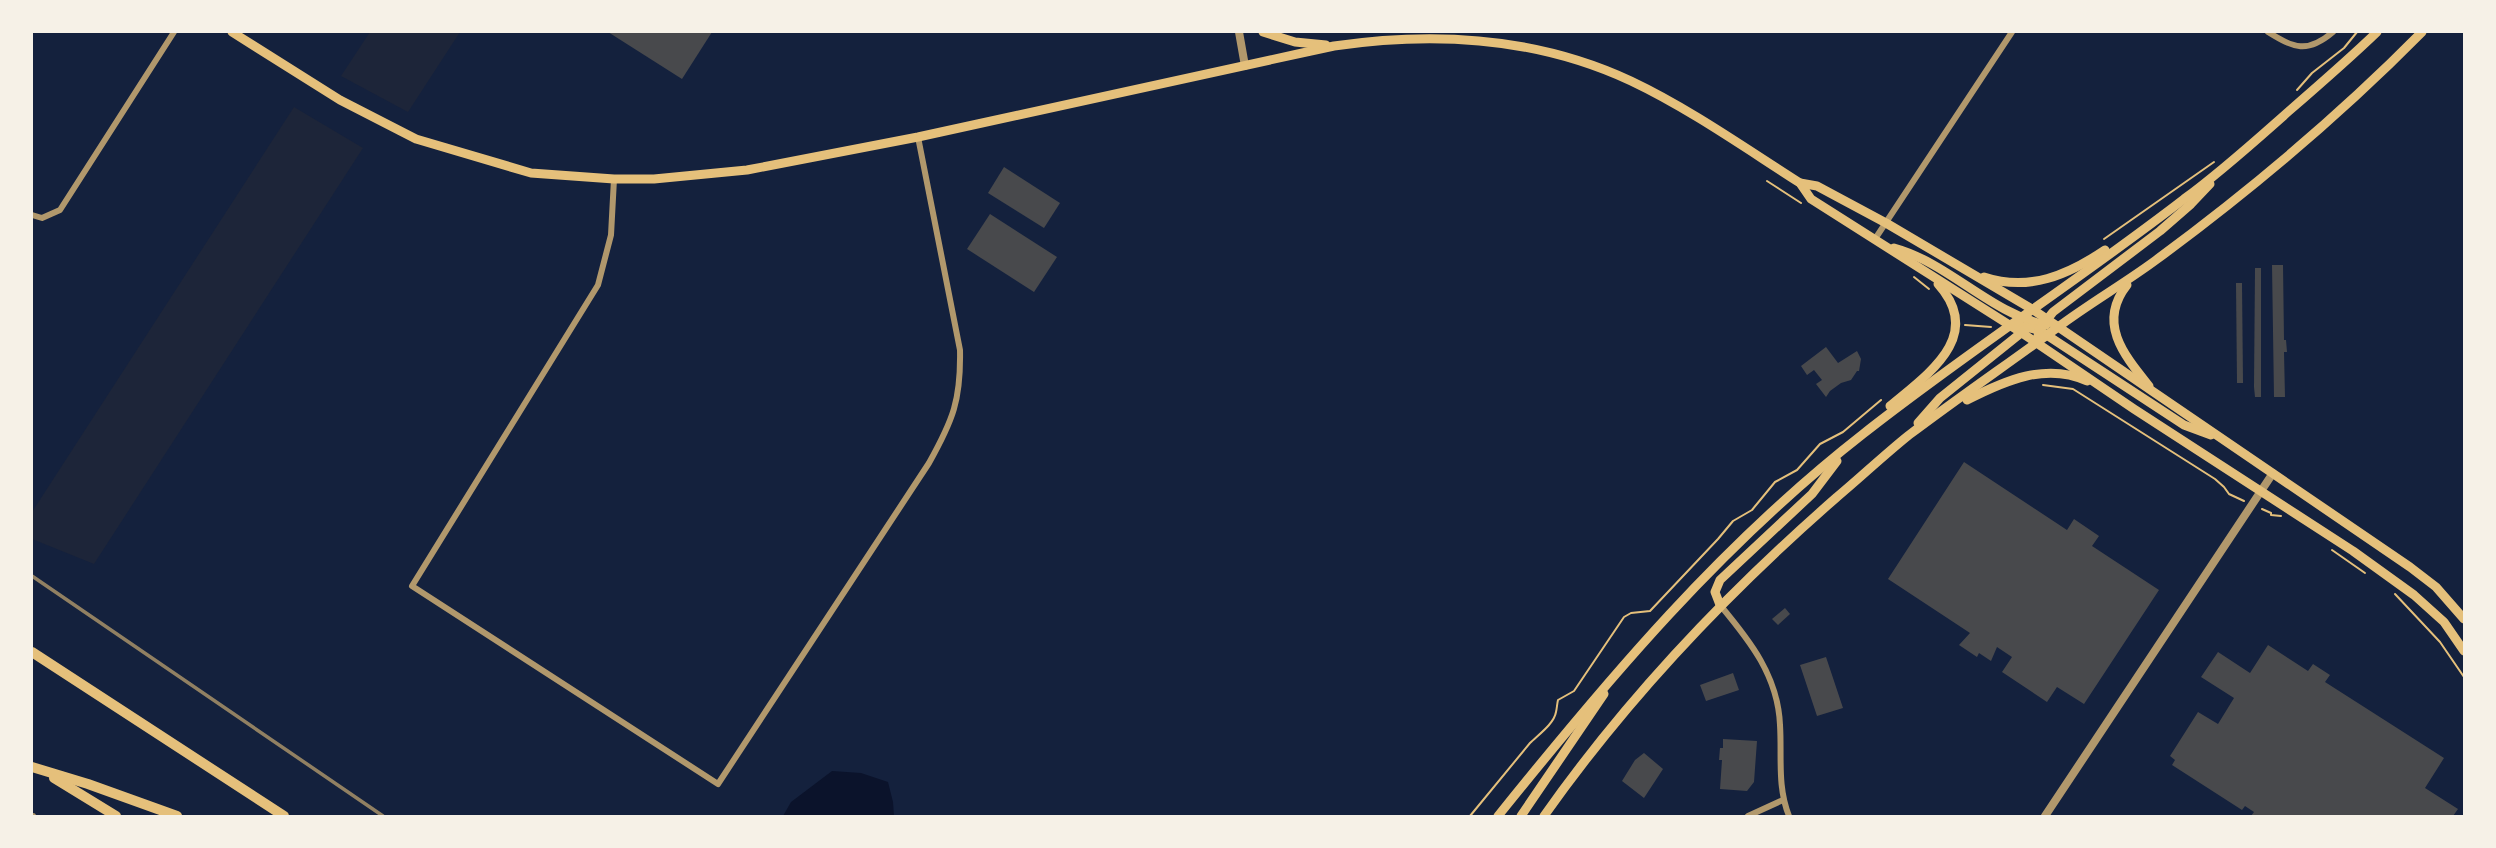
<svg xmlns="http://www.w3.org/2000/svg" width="2496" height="848" font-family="'Nunito Sans',sans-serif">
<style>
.green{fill:#1d2539}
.water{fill:#0b132b}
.building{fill:#48494c}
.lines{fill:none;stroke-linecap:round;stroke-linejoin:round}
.path{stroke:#e5c07b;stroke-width:2}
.minor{stroke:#b1986c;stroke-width:6}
.tertiary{stroke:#b1986c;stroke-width:8}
.secondary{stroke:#e5c07b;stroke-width:9}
.trunk{stroke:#e5c07b;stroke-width:10}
.rail{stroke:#918062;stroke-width:3.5}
</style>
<rect width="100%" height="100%" fill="#14213d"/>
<g class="green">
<path d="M 370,32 L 460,32 L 408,112 L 341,76 Z"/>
<path d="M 294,107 L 363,148 L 94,564 L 32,539 L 32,512 Z"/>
</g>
<path class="water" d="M 832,771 L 861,773 L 888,782 L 893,802 L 894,816 L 783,816 L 791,802 Z"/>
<g class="building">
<path d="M 608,32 L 712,32 L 682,79 Z"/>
<path d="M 1004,167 L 1060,203 L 1044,228 L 988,193 Z"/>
<path d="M 990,214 L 1057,257 L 1034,292 L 967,249 Z"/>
<path d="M 2272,265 L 2283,265 L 2284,340 L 2286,340 L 2287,352 L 2284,352 L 2285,397 L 2274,397 Z"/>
<path d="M 2255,268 L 2261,268 L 2261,397 L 2255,397 L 2254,387 Z"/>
<path d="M 2236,283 L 2242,283 L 2243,383 L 2237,383 Z"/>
<path d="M 1826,347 L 1838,363 L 1857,351 L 1861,359 L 1859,371 L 1857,371 L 1851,380 L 1841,383 L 1830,391 L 1826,397 L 1816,384 L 1822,380 L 1814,370 L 1807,375 L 1801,366 Z"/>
<path d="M 1964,462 L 2067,530 L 2074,519 L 2099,536 L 2092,546 L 2159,590 L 2084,704 L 2057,687 L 2047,702 L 2002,672 L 2012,657 L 1997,647 L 1991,661 L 1979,653 L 1977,657 L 1959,645 L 1970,633 L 1888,579 Z"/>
<path d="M 1785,608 L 1790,614 L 1778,625 L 1772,619 Z"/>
<path d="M 2268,645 L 2308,671 L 2313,664 L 2330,675 L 2325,682 L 2444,758 L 2425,788 L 2458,809 L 2453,816 L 2251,816 L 2254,812 L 2245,806 L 2242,810 L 2172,765 L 2175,760 L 2170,756 L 2198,712 L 2218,724 L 2234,698 L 2201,677 L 2218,652 L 2250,673 Z"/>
<path d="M 1826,657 L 1843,708 L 1817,716 L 1800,665 Z"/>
<path d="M 1733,673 L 1739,690 L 1706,701 L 1700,685 Z"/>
<path d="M 1723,739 L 1757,741 L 1754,782 L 1747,791 L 1720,789 L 1722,760 L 1719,760 L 1720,748 L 1723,748 Z"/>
<path d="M 1644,753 L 1663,769 L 1644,798 L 1622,781 L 1635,760 Z"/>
</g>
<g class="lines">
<g class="path">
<path d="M 2297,90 L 2312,73 L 2344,48 L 2357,32"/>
<path d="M 1767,181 L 1801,203"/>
<path d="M 2104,239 L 2214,162"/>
<path d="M 1914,277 L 1929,289"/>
<path d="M 1965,325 L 1991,327"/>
<path d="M 2043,385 L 2073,389 L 2215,479 L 2224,487 L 2229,494 L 2244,501"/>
<path d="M 2262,509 L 2271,513 L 2271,515 L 2281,516"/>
<path d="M 2332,550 L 2365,573"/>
<path d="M 2395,594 L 2440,642 L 2464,677"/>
<path d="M 1470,816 L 1530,743 C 1538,735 1554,724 1556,712 C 1557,708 1557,704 1558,700 L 1574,691 L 1624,617 L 1631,613 L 1650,611 L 1718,539 L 1733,521 L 1752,510 L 1775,482 L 1797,470 L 1820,444 L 1843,432 L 1881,400"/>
</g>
<g class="minor">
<path d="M 2268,32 C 2294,48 2307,54 2333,32"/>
<path d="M 614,179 L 611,235 L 598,285 L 412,586 L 718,784 L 929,463 C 953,420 961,400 960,350 L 918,137"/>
<path d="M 32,215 L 42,218 L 60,210 L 174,32"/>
<path d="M 1875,239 L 2012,32"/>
<path d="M 1720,605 C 1750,641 1778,676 1780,725 C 1782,756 1777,786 1789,816"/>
<path d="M 32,816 L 33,816"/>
<path d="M 1748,816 L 1783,800"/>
</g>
<g class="tertiary">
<path d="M 1239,32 L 1245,66"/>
<path d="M 2045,816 L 2273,473"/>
</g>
<g class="secondary">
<path d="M 232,32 L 340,100 L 416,139 L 531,173 L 614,179 L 654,179 L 747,170 L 918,137 L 1334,46 C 1436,31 1537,37 1631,81 C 1690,109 1745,148 1800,183 L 1811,199 L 2022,333 L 2134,409 L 2353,551 L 2414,595 L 2444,622 L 2464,651"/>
<path d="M 1263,32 L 1295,42 L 1326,45"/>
<path d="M 1800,183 L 1817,186 L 1886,223 L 2032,309 L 2410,567 L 2436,587 L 2464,619"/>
<path d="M 1894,248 C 1949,263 1990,313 2046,325"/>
<path d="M 1984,277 C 2029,292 2068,275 2105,250"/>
<path d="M 2127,285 C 2097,323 2124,355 2149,386"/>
<path d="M 2015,325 L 2039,330 L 2184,425 L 2211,435"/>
<path d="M 2037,343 L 2039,330 L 2053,312 L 2160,231 L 2191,204 L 2210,184"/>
<path d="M 1967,400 C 2004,381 2046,362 2087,381"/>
<path d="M 1890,406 C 1928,374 1985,336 1938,284"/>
<path d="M 1918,423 L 1940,398 L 2026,329"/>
<path d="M 1720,605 L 1715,592 L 1720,580 L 1812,494 L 1837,461"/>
<path d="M 1498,816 C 1609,678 1722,544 1863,434 C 1967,352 2079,280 2184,199 C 2221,172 2255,141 2289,111 C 2319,85 2349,59 2377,32"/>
<path d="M 1521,816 L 1604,694"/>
<path d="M 1544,816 C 1628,697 1727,593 1837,497 C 1861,477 1884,455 1909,435 C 1958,398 2009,363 2058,327 C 2090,303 2125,283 2156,260 C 2251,190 2340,115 2422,32"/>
</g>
<g class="trunk">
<path d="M 32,652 L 284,816"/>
<path d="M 32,767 L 88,784 L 177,816"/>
<path d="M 54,778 L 116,816"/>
</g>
<path class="rail" d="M 32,576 L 383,816"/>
</g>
<rect width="2496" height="848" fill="none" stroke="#f6f1e7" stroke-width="66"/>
</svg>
